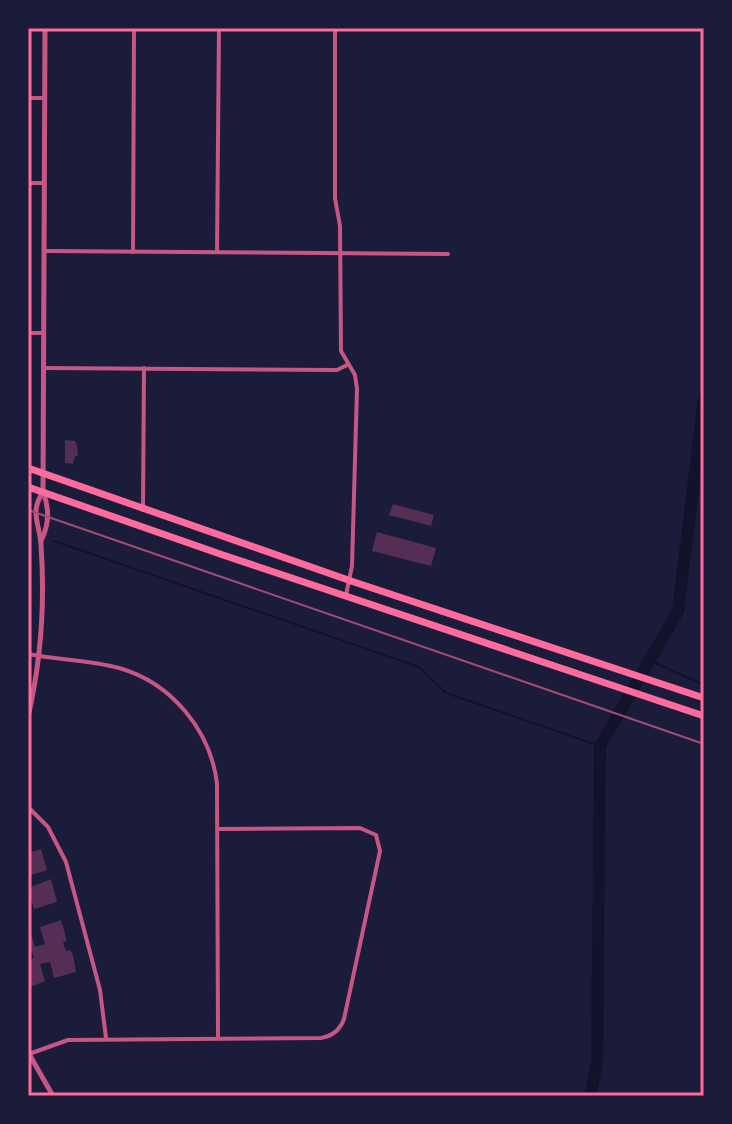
<svg xmlns="http://www.w3.org/2000/svg" width="732" height="1124" font-family="'Open Sans',sans-serif">
<style>
.lines{fill:none;stroke-linecap:round;stroke-linejoin:round}
.stream{stroke:#12122b;stroke-width:2}
.river{stroke:#12122b;stroke-width:12}
.building{fill:#542f53}
.minor{stroke:#c65784;stroke-width:4}
.tertiary{stroke:#c65784;stroke-width:5}
.trunk{stroke:#ff6b9d;stroke-width:7}
.rail{stroke:#a44b75;stroke-width:2}
.neatline{fill:none;stroke:#ff6b9d;stroke-width:3}
</style>
<rect width="100%" height="100%" fill="#1b1b3a"/>
<g class="lines">
<g class="stream">
<path d="M 54,541 L 419,667 L 446,693 L 600,746"/>
<path d="M 649,660 L 704,685"/>
</g>
<path class="river" d="M 590,1096 L 597,1063 L 600,746 L 678,611 L 704,398"/>
</g>
<g class="building">
<path d="M 65,440 L 75,441 L 77,445 L 78,456 L 75,456 L 73,464 L 65,463 Z"/>
<path d="M 393,504 L 434,515 L 431,526 L 389,515 Z"/>
<path d="M 377,532 L 436,548 L 431,566 L 372,551 Z"/>
<path d="M 41,849 L 47,870 L 28,876 L 28,853 Z"/>
<path d="M 51,879 L 57,902 L 34,909 L 28,888 Z"/>
<path d="M 61,920 L 67,941 L 63,942 L 66,951 L 70,950 L 73,955 L 76,972 L 54,978 L 50,962 L 40,964 L 45,981 L 28,988 L 28,960 L 34,958 L 32,952 L 28,953 L 28,933 L 31,933 L 35,947 L 45,944 L 40,927 Z"/>
</g>
<g class="lines">
<g class="minor">
<path d="M 335,28 L 335,198 L 340,226 L 341,351 L 355,375 L 357,389 L 352,566 L 346,595"/>
<path d="M 28,98 L 44,98"/>
<path d="M 28,183 L 44,183"/>
<path d="M 44,251 L 448,254"/>
<path d="M 133,252 L 134,28"/>
<path d="M 217,252 L 219,28"/>
<path d="M 28,333 L 43,333"/>
<path d="M 43,368 L 337,370 L 347,365"/>
<path d="M 143,510 L 144,368"/>
<path d="M 28,654 C 58,660 89,660 119,668 C 172,683 211,731 217,784 L 218,1037"/>
<path d="M 28,807 L 48,827 L 66,862 L 100,990 L 106,1038"/>
<path d="M 29,1054 L 68,1040 L 321,1038 C 333,1036 340,1030 344,1019 L 380,851 L 376,835 L 360,828 L 218,829"/>
</g>
<g class="tertiary">
<path d="M 41,541 C 49,525 50,509 43,492 L 45,28"/>
<path d="M 28,717 C 41,661 45,602 41,545 C 40,524 29,513 43,492"/>
<path d="M 28,1052 L 53,1096"/>
</g>
<g class="trunk">
<path d="M 28,468 L 351,581 L 704,698"/>
<path d="M 28,487 L 223,555 L 704,716"/>
</g>
<path class="rail" d="M 28,510 L 704,744"/>
</g>
<rect width="732" height="1124" fill="none" stroke="#1b1b3a" stroke-width="60"/>
<rect x="30" y="30" width="672" height="1064" class="neatline"/>
</svg>
